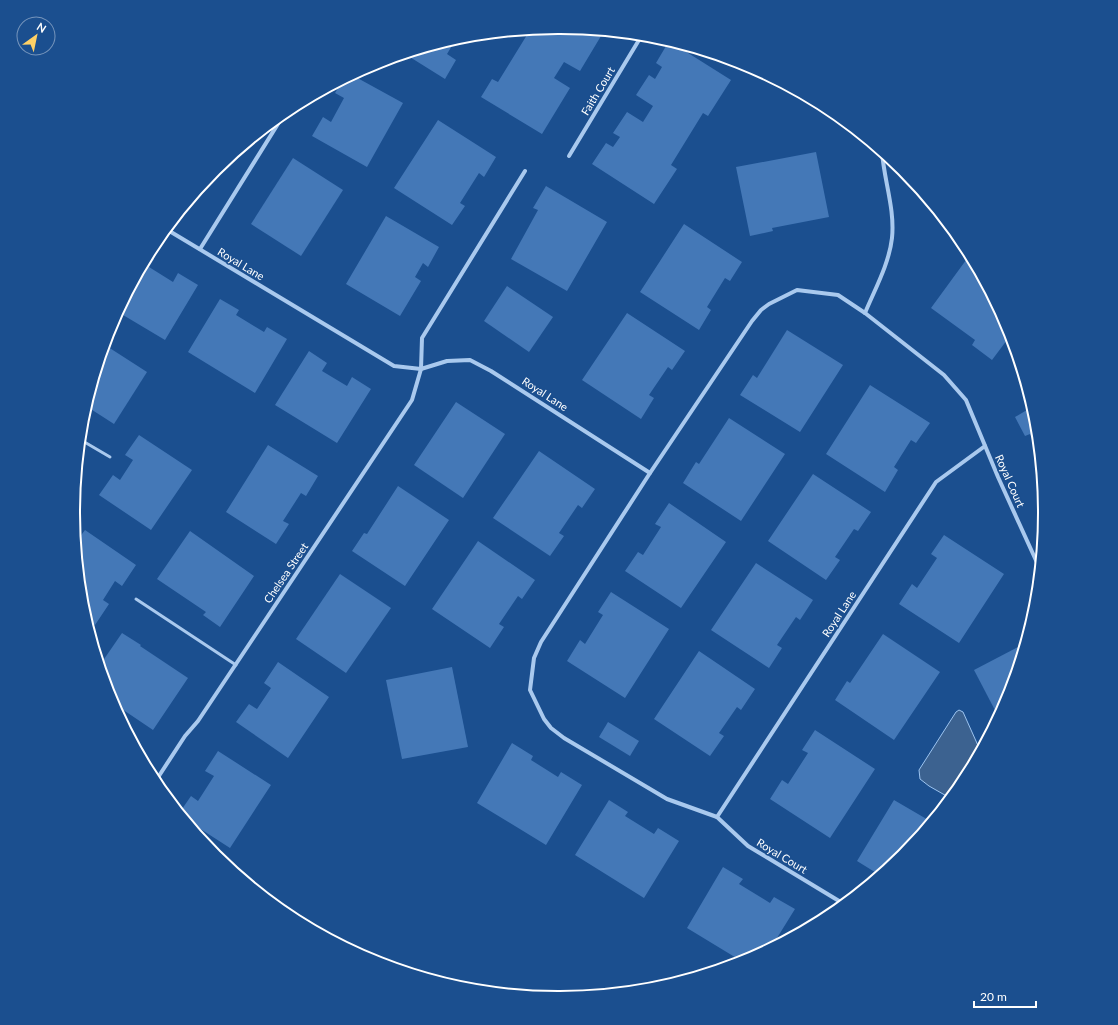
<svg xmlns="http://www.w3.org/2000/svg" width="1118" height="1025" font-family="Lato,sans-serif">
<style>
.water{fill:#3c6290;stroke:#9cc4f0}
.building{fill:#4478b7}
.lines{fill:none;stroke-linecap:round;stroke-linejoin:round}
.service{stroke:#a9c9ee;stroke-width:3}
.minor{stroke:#a9c9ee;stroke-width:4}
.labels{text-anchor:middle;stroke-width:3;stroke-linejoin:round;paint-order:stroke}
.street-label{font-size:11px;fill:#fff;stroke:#1b4f8f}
.rim{fill:none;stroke:#fff;stroke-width:2}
</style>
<rect width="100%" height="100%" fill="#1b4f8f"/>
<path class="water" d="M 959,710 L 963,712 L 980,750 L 963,782 L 950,798 L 929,786 L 920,779 L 919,770 L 956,712 Z"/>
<g class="building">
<path d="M 559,27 L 604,31 L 580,71 L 564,62 L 554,78 L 570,88 L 542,134 L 481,97 L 492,79 L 498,82 L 530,30 Z"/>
<path d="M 456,39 L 447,54 L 456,60 L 445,79 L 405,54 Z"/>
<path d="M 669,41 L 731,80 L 708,116 L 703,113 L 671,165 L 677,169 L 654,204 L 592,164 L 606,143 L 613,147 L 620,137 L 613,133 L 627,112 L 643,122 L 653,106 L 636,95 L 649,75 L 655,79 L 662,67 L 656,63 Z"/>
<path d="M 352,75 L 403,103 L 367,167 L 312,136 L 323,117 L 331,122 L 344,98 L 335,93 L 343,80 Z"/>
<path d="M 438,120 L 496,157 L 484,177 L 479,173 L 460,203 L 465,206 L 452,225 L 394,188 Z"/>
<path d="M 816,152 L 829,217 L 772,228 L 773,231 L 750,236 L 736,167 Z"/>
<path d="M 293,158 L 343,190 L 301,256 L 251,224 Z"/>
<path d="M 546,186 L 607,222 L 567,291 L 511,259 L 538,210 L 533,208 Z"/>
<path d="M 386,216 L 439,247 L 428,267 L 423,263 L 415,277 L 421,281 L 400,316 L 346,284 Z"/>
<path d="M 684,224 L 742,262 L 730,281 L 725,278 L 707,307 L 711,310 L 699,330 L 640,292 Z"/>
<path d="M 148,256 L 154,259 L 149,267 L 173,282 L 178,273 L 198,285 L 165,340 L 118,312 Z"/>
<path d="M 969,256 L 970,257 L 1008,327 L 1010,336 L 992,360 L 972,345 L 975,340 L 931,308 Z"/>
<path d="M 507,286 L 553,317 L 529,352 L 484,321 Z"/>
<path d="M 220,299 L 239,310 L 236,315 L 264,332 L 267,327 L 287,339 L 255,393 L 188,352 Z"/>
<path d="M 627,313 L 685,351 L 672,370 L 668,367 L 649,395 L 654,398 L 641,419 L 582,380 Z"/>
<path d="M 787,330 L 843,365 L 800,432 L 740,395 L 753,375 L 757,378 Z"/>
<path d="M 105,345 L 147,372 L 114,424 L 86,406 Z"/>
<path d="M 309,351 L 327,363 L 322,371 L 347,386 L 352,377 L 371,389 L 337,443 L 275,405 Z"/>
<path d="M 870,385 L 930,423 L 916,443 L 911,440 L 894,467 L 898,470 L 885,492 L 826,454 Z"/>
<path d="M 456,402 L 505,434 L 463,498 L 414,465 Z"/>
<path d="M 1032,407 L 1035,418 L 1038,449 L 1030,434 L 1025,436 L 1015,417 Z"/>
<path d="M 729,418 L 785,454 L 741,521 L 683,483 L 696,462 L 699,464 Z"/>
<path d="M 139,435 L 192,470 L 151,530 L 99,495 L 113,475 L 120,480 L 133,460 L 125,455 Z"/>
<path d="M 268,445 L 318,476 L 306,496 L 301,493 L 283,521 L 289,524 L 276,544 L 226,512 Z"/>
<path d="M 539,451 L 595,489 L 582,508 L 578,505 L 559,533 L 564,536 L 550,556 L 493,518 Z"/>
<path d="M 77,473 L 82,476 L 76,484 Z"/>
<path d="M 813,474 L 871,512 L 858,531 L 854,529 L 835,557 L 840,560 L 826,580 L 768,541 Z"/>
<path d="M 398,486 L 449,520 L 405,586 L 352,551 L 364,533 L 367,534 Z"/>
<path d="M 669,503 L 726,542 L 681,608 L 625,571 L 638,552 L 643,555 L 661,527 L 655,524 Z"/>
<path d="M 85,530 L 136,565 L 122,586 L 115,581 L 103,600 L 109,604 L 95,625 L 86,619 L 83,607 L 76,542 Z"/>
<path d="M 190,531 L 254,576 L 220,627 L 203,615 L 206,612 L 157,579 Z"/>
<path d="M 944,535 L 1004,574 L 959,643 L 899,604 L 912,584 L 917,588 L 937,558 L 931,554 Z"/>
<path d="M 478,541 L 535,580 L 522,599 L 518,596 L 499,624 L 504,627 L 490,648 L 432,609 Z"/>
<path d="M 756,563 L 813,600 L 800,620 L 796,617 L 777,645 L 782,648 L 769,668 L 711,630 Z"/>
<path d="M 340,574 L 391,608 L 346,673 L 296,639 Z"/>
<path d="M 611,592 L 669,629 L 625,698 L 567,661 L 580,640 L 585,644 L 603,615 L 598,612 Z"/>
<path d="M 122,633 L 141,645 L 140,646 L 188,678 L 153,730 L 113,703 L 110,698 L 100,665 Z"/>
<path d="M 883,634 L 940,672 L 894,740 L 835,700 L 847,681 L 850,683 Z"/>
<path d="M 1024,644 L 1007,699 L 998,716 L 974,670 Z"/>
<path d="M 699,651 L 755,689 L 741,710 L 737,707 L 719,733 L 724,736 L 710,756 L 654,719 Z"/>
<path d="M 278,662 L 329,697 L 288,758 L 236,722 L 249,704 L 257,709 L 271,688 L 264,683 Z"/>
<path d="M 452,667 L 468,747 L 402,759 L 386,680 Z"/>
<path d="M 608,722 L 639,741 L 630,756 L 599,737 Z"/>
<path d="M 815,730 L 875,769 L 830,838 L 770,799 L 782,780 L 788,784 L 808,753 L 802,750 Z"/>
<path d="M 512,743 L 533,756 L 531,760 L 558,777 L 561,772 L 582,785 L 546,845 L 477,803 Z"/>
<path d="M 218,751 L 271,785 L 230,848 L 185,819 L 180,812 L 191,796 L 198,801 L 214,776 L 205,771 Z"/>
<path d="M 609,800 L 628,812 L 625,816 L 654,834 L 658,828 L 679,841 L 644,898 L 575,855 Z"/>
<path d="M 894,800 L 930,821 L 902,856 L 885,870 L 882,868 L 878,874 L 857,861 Z"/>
<path d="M 723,867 L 743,879 L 739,884 L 770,903 L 774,897 L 795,909 L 772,946 L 743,962 L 687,928 Z"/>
</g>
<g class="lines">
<g class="service">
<path d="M 81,440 L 110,457"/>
<path d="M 136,599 L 236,665"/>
</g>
<g class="minor">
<path d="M 569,156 L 642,35"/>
<path d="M 166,229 L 394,366 L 421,369 L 447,361 L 470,360 L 491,371 L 650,473"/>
<path d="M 200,249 L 286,111"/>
<path d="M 865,313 C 875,289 889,264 892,238 C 895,209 884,180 882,152"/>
<path d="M 155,782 L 185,736 L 198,721 L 412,400 L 421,369 L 422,338 L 525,171"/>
<path d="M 717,817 L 936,482 L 985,446"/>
<path d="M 844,904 L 748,846 L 717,817 L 667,799 L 564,738 L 551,728 L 544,719 L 530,690 L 534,658 L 541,642 L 650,473 L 752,321 L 761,310 L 769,304 L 797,290 L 838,295 L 865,313 L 944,375 L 966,400 L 998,477 L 1039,567"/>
</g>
</g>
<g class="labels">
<g class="street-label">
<text transform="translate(598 91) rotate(-59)" y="4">Faith Court</text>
<text transform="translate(241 264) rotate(31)" y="4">Royal Lane</text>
<text transform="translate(545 394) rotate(33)" y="4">Royal Lane</text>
<text transform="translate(1010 481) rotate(66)" y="4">Royal Court</text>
<text transform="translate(286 573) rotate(-56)" y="4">Chelsea Street</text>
<text transform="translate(839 614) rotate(-57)" y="4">Royal Lane</text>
<text transform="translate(782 856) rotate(31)" y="4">Royal Court</text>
</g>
</g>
<path d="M0 0H1118V1025H0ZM558 34H560A478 478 0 0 1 1038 512V513A478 478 0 0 1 560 991H558A478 478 0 0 1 80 513V512A478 478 0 0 1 558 34Z" fill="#1b4f8f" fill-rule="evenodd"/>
<path class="rim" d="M558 34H560A478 478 0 0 1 1038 512V513A478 478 0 0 1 560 991H558A478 478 0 0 1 80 513V512A478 478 0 0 1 558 34Z"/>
<g transform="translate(36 36) rotate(33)"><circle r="19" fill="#1b4f8f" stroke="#7695bc"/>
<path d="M0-3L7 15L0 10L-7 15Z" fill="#ffd166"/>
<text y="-6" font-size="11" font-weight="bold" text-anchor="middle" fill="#ffffff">N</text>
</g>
<path d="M974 1001v6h62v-6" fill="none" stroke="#ffffff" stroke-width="2"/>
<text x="980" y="1001" font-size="12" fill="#ffffff" stroke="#1b4f8f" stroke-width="3" paint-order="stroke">20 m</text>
</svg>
